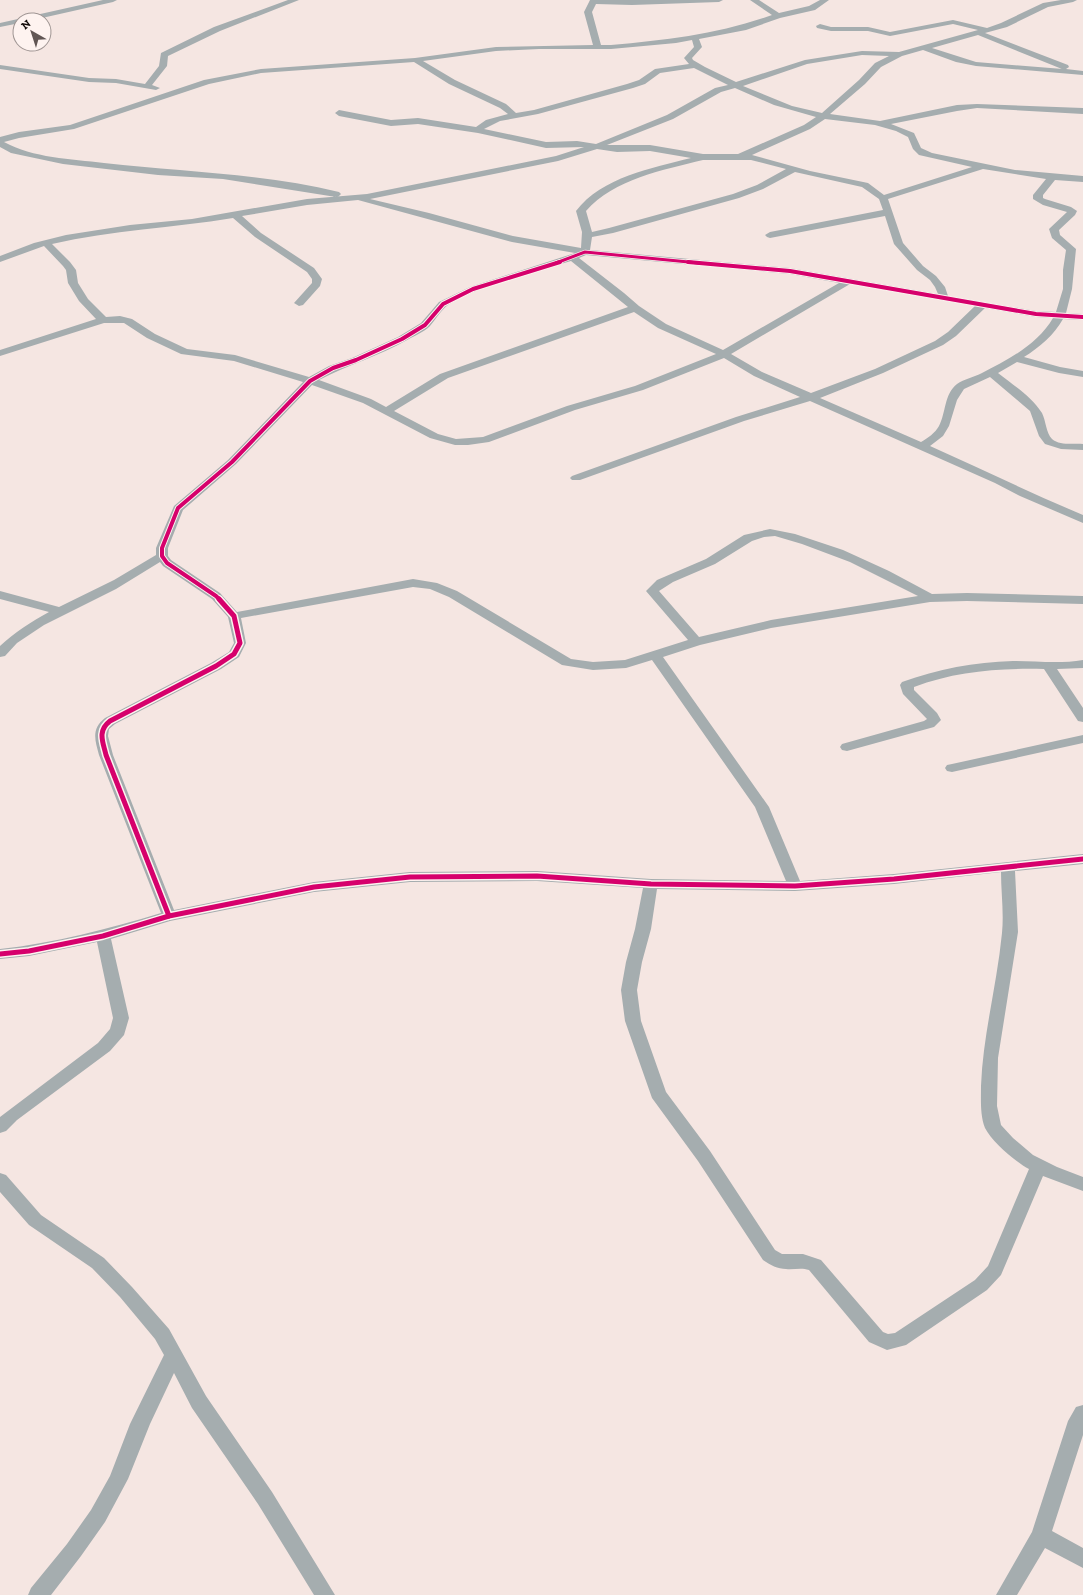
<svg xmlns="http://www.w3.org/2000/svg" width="1083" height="1595" font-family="'Zilla Slab',serif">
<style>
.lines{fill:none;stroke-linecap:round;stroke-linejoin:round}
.minor{fill:#a5adaf;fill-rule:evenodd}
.cycleway-far2-casing{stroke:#fef3f0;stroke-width:4.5}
.cycleway-far1-casing{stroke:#fef3f0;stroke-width:6}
.cycleway-casing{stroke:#fef3f0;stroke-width:8}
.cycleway-far2{stroke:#d6006c;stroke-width:3}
.cycleway-far1{stroke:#d6006c;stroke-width:4}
.cycleway{stroke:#d6006c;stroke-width:5}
</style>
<rect width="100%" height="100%" fill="#f5e6e2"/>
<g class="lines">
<g class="minor">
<path d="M 103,0 L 117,0 L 113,2 L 33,20 L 20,20 L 20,23 L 0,27 L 0,23 Z"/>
<path d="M 288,0 L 299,0 L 220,31 L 168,56 L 167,66 L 152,85 L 160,88 L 156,90 L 116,83 L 89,82 L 0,69 L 0,65 L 89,78 L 116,79 L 145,84 L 159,66 L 161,53 L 214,27 Z"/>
<path d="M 590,0 L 723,0 L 719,2 L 632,5 L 596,4 L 592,12 L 601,45 L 611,45 C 667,40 719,34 772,15 L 750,0 L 759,0 L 779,13 L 809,6 L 820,0 L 829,0 L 815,10 L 780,18 L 746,30 L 699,39 L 702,47 L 692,58 L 693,60 L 705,67 L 736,82 L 805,60 L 862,51 L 899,52 L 978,30 L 953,24 L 890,36 L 868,31 L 831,31 L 817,28 L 816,26 L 820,24 L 831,27 L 868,27 L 890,32 L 953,20 L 987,28 L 1001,23 L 1043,3 L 1061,0 L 1077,0 L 1073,2 L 1048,7 L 1007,27 L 985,33 L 1068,65 L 1069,67 L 1066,69 L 1083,71 L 1083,75 L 976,66 L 956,62 L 923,50 L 902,56 L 881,67 L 865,84 L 830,114 L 880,121 L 957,105 L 977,104 L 1083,108 L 1083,114 L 977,108 L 957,111 L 891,124 L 914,133 L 921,148 L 932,153 L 1015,170 L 1083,176 L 1083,182 L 1055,180 L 1043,195 L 1043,198 L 1045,199 L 1071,207 L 1077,211 L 1075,215 L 1059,230 L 1060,235 L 1076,249 L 1072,289 L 1066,313 L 1083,314 L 1083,320 L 1063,319 C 1054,335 1040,347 1024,357 L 1060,367 L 1083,371 L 1083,377 L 1059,373 L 1017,362 L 998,373 C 1013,385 1031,396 1042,413 C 1046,421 1046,433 1052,439 C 1060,446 1074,443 1083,444 L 1083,450 L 1061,449 L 1045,444 L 1039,436 L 1030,411 L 990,377 L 964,389 L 957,400 L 949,426 L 943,436 L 930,446 C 981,469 1031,493 1083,515 L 1083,523 L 1020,496 L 995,483 L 810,401 L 744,421 L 580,480 L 572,480 L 570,478 L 572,476 L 736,417 L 800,397 L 754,376 L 724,358 L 643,390 L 575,410 L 489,442 L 468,445 L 455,445 L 430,438 L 363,403 L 312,385 L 236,464 L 183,510 L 168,548 L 168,556 L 171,560 L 220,593 L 237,612 L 413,579 L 437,583 L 457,591 L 571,659 L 593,662 L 625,660 L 688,640 L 646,591 L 657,580 L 706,559 L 744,535 L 770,529 L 795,534 L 843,550 L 889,571 L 932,594 L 967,593 L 1083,596 L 1083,604 L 967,601 L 930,602 L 771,628 L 700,645 L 663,657 L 769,807 L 800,881 L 894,874 L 1083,854 L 1083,864 L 1015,871 L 1018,932 L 998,1058 L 997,1106 L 1001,1125 L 1013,1138 L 1033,1155 L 1057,1167 L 1083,1177 L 1083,1191 L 1043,1176 L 1001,1275 L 987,1290 L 906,1345 L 887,1350 L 869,1342 L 809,1270 C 801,1267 794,1270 786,1269 C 778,1269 770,1265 763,1260 L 698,1161 L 652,1098 L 625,1021 L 621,990 L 626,962 L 635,929 L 643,888 L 537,881 L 410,882 L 314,892 L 170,921 L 111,939 L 129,1018 L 124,1035 L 110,1051 L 17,1120 L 6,1131 L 0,1133 L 0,1117 L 98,1043 L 110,1029 L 113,1018 L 97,942 L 29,956 L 0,959 L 0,949 C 55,943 108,929 161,913 L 99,755 C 95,740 91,729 105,718 L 211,663 L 229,652 L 234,643 L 228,617 L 212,599 L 163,566 L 160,562 L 116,589 L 44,625 L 17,643 L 5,656 L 0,657 L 0,646 C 15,632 31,622 49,612 L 0,599 L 0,591 L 59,607 L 114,580 L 156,555 L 156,548 L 174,506 L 228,460 L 303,382 L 234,361 L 181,354 L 147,338 L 124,323 L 104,323 L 0,356 L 0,350 L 96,319 L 79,301 L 68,283 L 66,270 L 63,266 L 44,246 L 0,262 L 0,256 L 34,243 L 66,235 L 130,225 L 192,219 L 307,199 L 367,194 L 556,156 L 584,147 L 546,148 L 478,133 L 418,124 L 391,126 L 339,116 L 335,113 L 339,110 L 391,120 L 418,118 L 476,127 L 486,120 L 508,114 L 500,108 L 449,84 L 414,62 L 261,73 L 209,84 L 74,129 L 19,138 L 4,142 C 33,158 71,159 104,163 C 182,172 262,173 339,192 L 341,194 L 339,196 L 336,197 L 223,179 L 158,175 L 63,164 L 11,153 L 0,147 L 0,137 L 19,132 L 70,125 L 204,80 L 261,69 L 415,58 L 496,47 L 593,45 L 584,12 ZM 978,35 L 1062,69 L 1063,69 L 976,62 L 932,48 ZM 692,40 L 694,47 L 684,58 L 689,64 L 655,69 L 639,80 L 627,84 L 534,110 L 516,113 L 506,104 L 455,80 L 423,61 L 496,51 L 539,49 L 611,49 L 676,43 ZM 862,55 L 889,56 L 875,63 L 859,80 L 822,113 L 792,106 L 743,86 L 807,64 ZM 694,68 L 728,85 L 715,88 L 667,115 L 596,144 L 577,141 L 546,142 L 484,129 L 500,121 L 538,114 L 633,88 L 645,84 L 660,73 ZM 735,88 L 774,105 L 816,117 L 804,125 L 738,154 L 703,154 L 650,145 L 607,145 L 673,119 L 721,92 ZM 825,119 L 875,125 L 896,131 L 908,137 L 913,149 L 919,155 L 972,167 L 884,195 L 868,183 L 810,171 L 752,155 L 810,129 ZM 597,149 L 617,152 L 650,151 L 691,158 C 652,168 602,177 576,211 L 582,232 L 581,248 L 513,236 L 429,213 L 370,199 L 558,161 ZM 703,160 L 751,160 L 786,169 L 757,185 L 733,194 L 609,228 L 592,232 L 586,211 C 614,179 663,170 703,160 ZM 983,169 L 1046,179 L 1033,195 L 1033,199 L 1043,205 L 1067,212 L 1049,229 L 1052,238 L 1066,250 L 1063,270 L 1063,289 L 1056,312 L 1036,311 L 948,296 L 945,287 L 936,276 L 923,266 L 903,243 L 888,199 ZM 795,172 L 862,187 L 879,199 L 883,210 L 770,232 L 765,235 L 767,237 L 770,238 L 885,216 L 894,244 L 917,270 L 930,280 L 935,287 L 938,294 L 790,268 L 590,250 L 592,237 L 613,233 L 739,198 L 763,189 ZM 358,200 L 512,242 L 575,253 L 470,287 L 439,302 L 421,323 L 398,337 L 352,358 L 329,366 L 309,377 L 235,355 L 187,349 L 155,334 L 132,319 L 120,316 L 106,317 L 88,299 L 78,283 L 76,270 L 70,262 L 52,244 C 112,230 173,228 233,218 L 255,237 L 307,272 L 312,279 L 312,283 L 294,303 L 299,306 L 303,305 L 320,286 L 322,279 L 314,268 L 261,233 L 242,216 L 307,205 ZM 586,255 L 790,274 L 839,283 L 723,350 L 666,324 L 639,306 L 624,293 L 579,258 ZM 571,261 L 628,307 L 440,374 L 386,407 L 371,399 L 319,380 C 347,365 379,356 407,340 C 414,336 424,332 430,326 C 436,319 441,310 448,305 C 484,283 530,273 571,261 ZM 850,284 L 975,306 L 948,332 L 935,341 L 875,369 L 811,393 L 762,372 L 731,354 ZM 985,308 L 1036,317 L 1053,318 C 1038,344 1008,360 982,373 C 974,377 964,379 957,384 C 944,394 946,413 939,426 C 935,433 928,438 921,442 L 820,398 L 883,373 L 943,345 L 956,336 ZM 634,312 L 658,328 L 716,354 L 635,386 L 567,406 L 483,437 L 456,439 L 438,434 L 394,411 L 448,378 ZM 775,536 L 802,544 L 850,562 L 918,596 L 771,620 L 699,637 L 659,591 L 673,582 L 715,564 L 752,541 L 764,537 ZM 413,587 L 430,589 L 449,597 L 562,665 L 593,670 L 626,668 L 652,660 L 755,807 L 786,881 L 651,879 L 537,871 L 410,872 L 314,882 L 174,910 L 113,755 L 108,736 L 109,729 L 115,724 L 221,669 L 239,657 L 246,643 L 241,618 ZM 1001,872 C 1001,892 1004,913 1002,933 C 997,985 983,1034 981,1086 C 981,1100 980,1115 985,1128 C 992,1142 1016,1162 1029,1169 L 988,1266 L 975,1280 L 895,1333 L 888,1334 L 883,1332 L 821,1260 L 803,1254 L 782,1254 L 775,1250 L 710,1151 L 666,1092 L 641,1021 L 637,990 L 642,962 L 651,929 L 657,889 L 795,891 L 894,884 Z"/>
<path d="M 1083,660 L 1083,668 L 1057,669 L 1083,708 L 1083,722 L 1078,721 L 1044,669 C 999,668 956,671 914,687 L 914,690 L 937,713 L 941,720 L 934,727 L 847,751 L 842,750 L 840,747 L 842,744 L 924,721 L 927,719 L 903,694 L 900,685 L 902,682 C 938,669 974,662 1013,661 C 1036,661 1060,664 1083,660 Z"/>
<path d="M 1083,735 L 1083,743 L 952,772 L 947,771 L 945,768 L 947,765 L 952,764 Z"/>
<path d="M 0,1173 L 6,1175 L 41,1215 L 104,1258 L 132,1287 L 169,1329 L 206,1396 L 272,1492 L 335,1595 L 314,1595 L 258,1504 L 192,1408 L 174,1373 L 150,1424 L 128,1479 L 105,1522 L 81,1556 L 51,1595 L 28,1595 L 31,1588 L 67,1544 L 91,1510 L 110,1476 L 130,1424 L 164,1355 L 155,1339 L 120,1297 L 92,1268 L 29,1225 L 0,1192 Z"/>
<path d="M 1083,1405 L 1083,1435 L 1052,1531 L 1083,1548 L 1083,1568 L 1045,1548 L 1017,1595 L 996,1595 L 1032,1532 L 1068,1421 L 1076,1407 Z"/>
</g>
<g class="cycleway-far2-casing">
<path id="cycleway-far2" d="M 556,263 L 585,252 L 699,263"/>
</g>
<g class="cycleway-far1-casing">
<g id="cycleway-far1">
<path d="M 688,262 L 790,271 L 1036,314 L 1083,317"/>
<path d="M 220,600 L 216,596 L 167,563 L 162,556 L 162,548 L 178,508 L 232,462 L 310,381 L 333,368 L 356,360 L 402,339 L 425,325 L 443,304 L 473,289 L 560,262"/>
</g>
</g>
<g class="cycleway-casing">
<g id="cycleway">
<path d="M 169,916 L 106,755 C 103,742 97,731 110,721 L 216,666 L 234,654 L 240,643 L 234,616 L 219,599"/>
<path d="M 0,954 L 29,951 L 103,936 L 169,916 L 314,887 L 410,877 L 537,876 L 651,884 L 795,886 L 894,879 L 1083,859"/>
</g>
</g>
<use href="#cycleway-far2" class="cycleway-far2"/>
<use href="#cycleway-far1" class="cycleway-far1"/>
<use href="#cycleway" class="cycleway"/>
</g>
<g transform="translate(32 32) rotate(321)"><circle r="19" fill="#fef3f0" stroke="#9f9593"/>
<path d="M0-3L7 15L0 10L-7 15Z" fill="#615654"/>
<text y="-6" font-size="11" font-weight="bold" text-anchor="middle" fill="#110907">N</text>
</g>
</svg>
